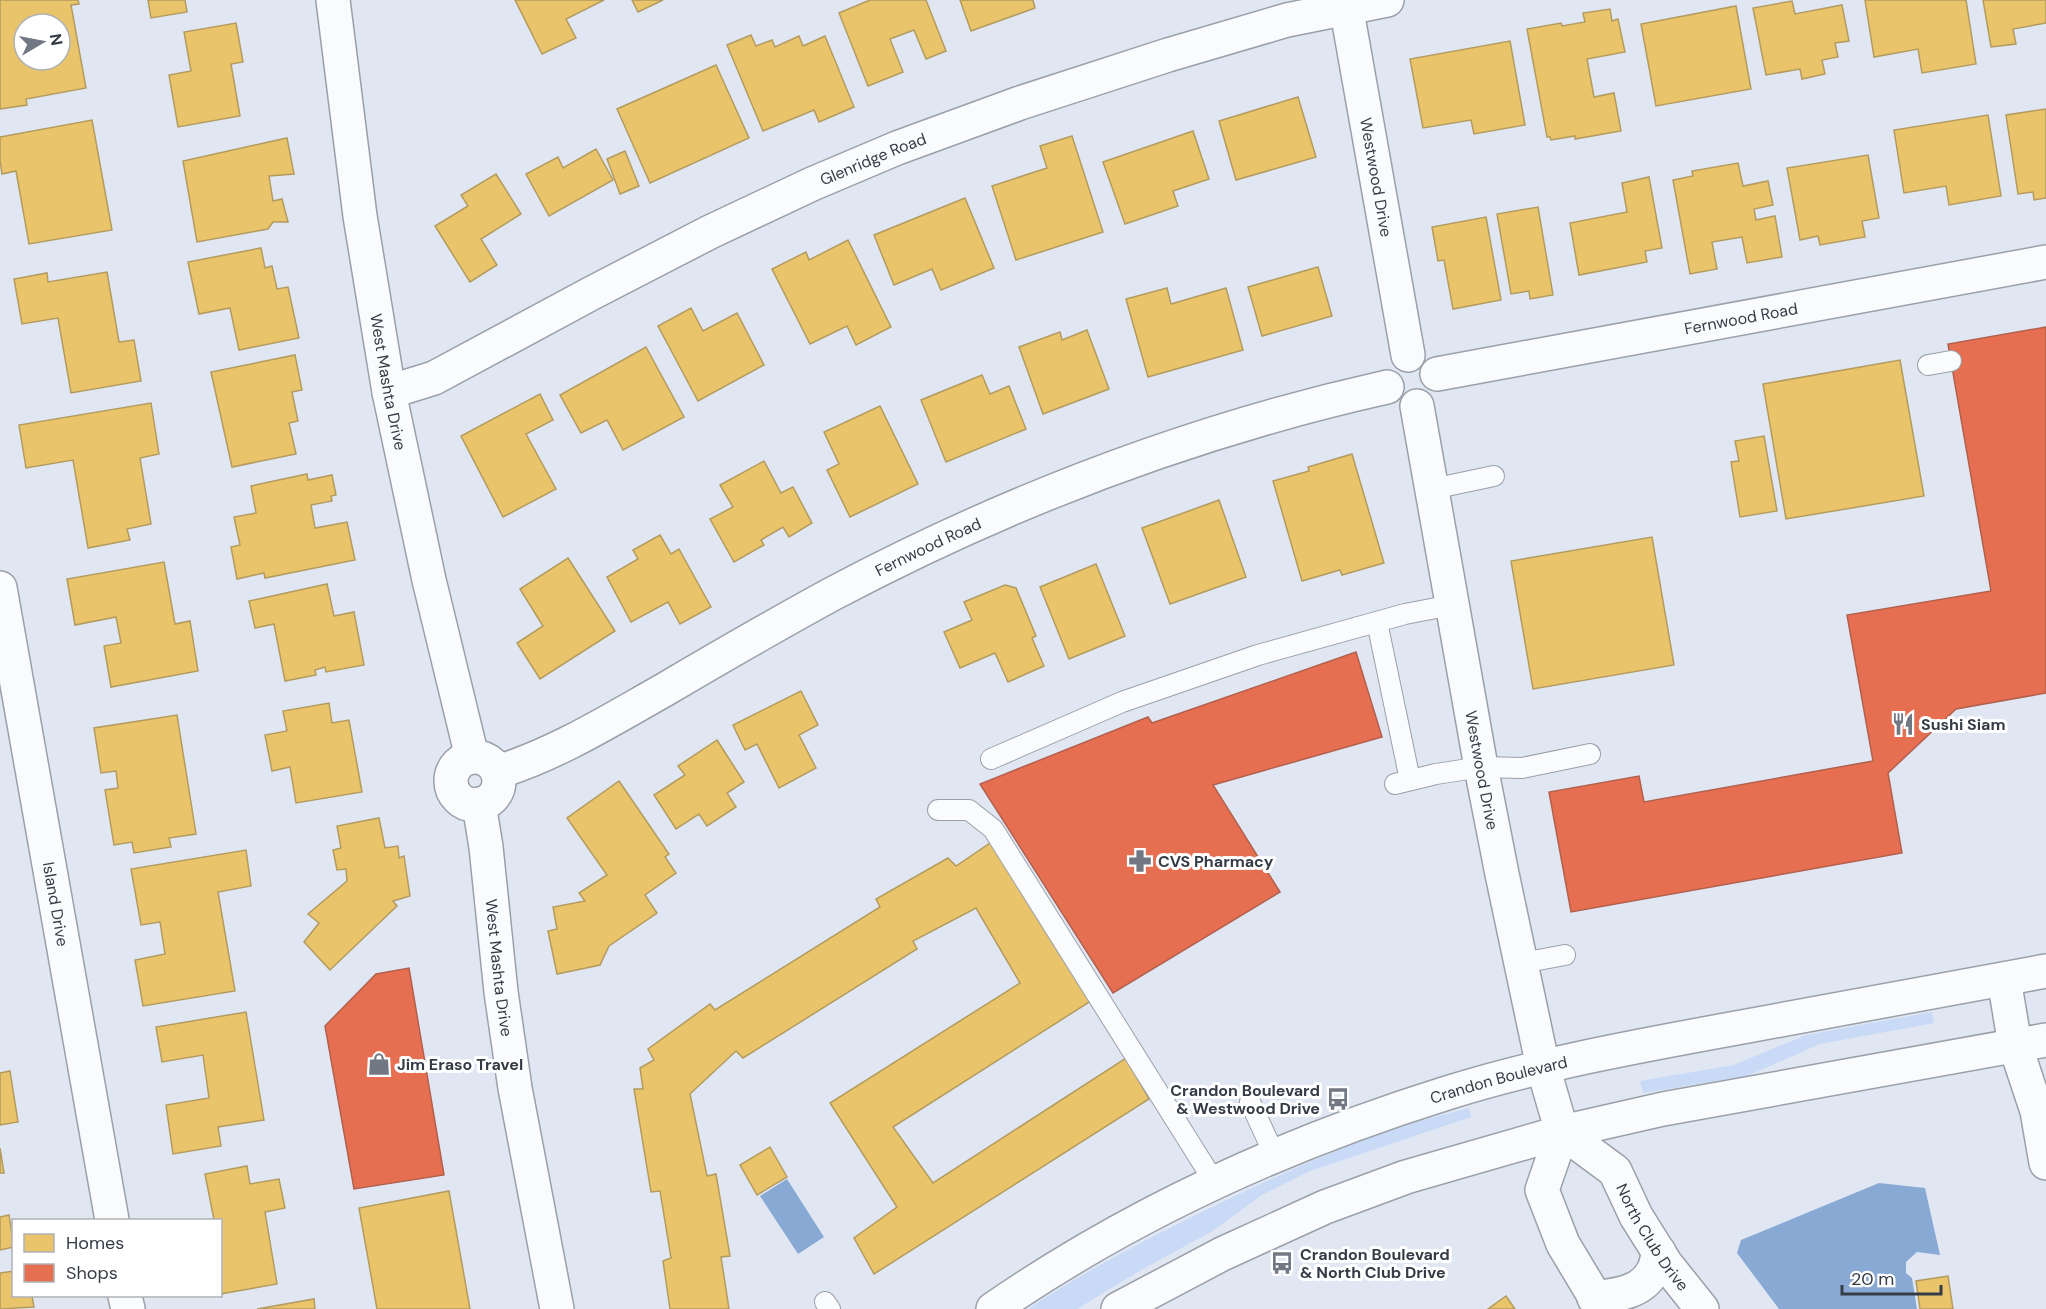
<svg xmlns="http://www.w3.org/2000/svg" width="2046" height="1309" font-family="'DM Sans',sans-serif">
<style>
.green{fill:#c8daf6}
.water{fill:#89a9d5}
.homes{fill:#e9c46a;stroke:#b39b5f;stroke-width:1.5;fill-rule:evenodd}
.shops{fill:#e76f51;stroke:#b2604e;stroke-width:1.5}
.lines{fill:none;stroke-linecap:round;stroke-linejoin:round}
.service-casing{stroke:#9aa0aa;stroke-width:22}
.minor-casing{stroke:#9aa0aa;stroke-width:36}
.tertiary-casing{stroke:#9aa0aa;stroke-width:36}
.secondary-casing{stroke:#9aa0aa;stroke-width:36}
.service{stroke:#fafbfd;stroke-width:20}
.minor{stroke:#fafbfd;stroke-width:33}
.tertiary{stroke:#fafbfd;stroke-width:33}
.secondary{stroke:#fafbfd;stroke-width:33}
.labels{text-anchor:middle;stroke-width:6;stroke-linejoin:round;paint-order:stroke}
.street-label{font-size:16px;fill:#353c46;stroke:#fff}
.poi-label{font-size:16px;font-weight:bold;fill:#353c46;stroke:#fff;text-anchor:start}
</style>
<rect width="100%" height="100%" fill="#e0e7f3"/>
<g class="green">
<path d="M 1932,1012 L 1934,1023 L 1820,1044 L 1747,1076 L 1643,1093 L 1640,1081 L 1734,1065 L 1806,1035 Z"/>
<path d="M 1469,1108 L 1471,1117 L 1310,1171 L 1262,1195 L 1211,1232 L 1141,1270 L 1077,1309 L 1028,1309 C 1082,1273 1140,1242 1198,1214 C 1265,1181 1333,1150 1403,1126 C 1424,1119 1447,1114 1469,1108 Z"/>
</g>
<g class="water">
<path d="M 787,1179 L 824,1237 L 798,1254 L 760,1196 Z"/>
<path d="M 1879,1183 L 1925,1188 L 1940,1255 L 1917,1252 L 1906,1262 L 1906,1273 L 1912,1278 L 1917,1309 L 1779,1309 L 1737,1253 L 1741,1240 Z"/>
</g>
<g class="homes">
<path d="M 0,0 L 78,0 L 79,4 L 71,5 L 86,88 L 26,99 L 27,105 L 0,109 ZM 24,24 L 60,24 L 60,60 L 24,60 Z"/>
<path d="M 148,0 L 185,0 L 187,12 L 151,18 Z"/>
<path d="M 515,0 L 604,0 L 566,19 L 576,38 L 542,54 Z"/>
<path d="M 632,0 L 663,0 L 638,12 Z"/>
<path d="M 870,0 L 926,0 L 946,51 L 926,59 L 914,30 L 890,39 L 903,72 L 868,86 L 839,13 Z"/>
<path d="M 960,0 L 1033,0 L 1035,8 L 971,31 Z"/>
<path d="M 1865,0 L 1966,0 L 1976,64 L 1922,73 L 1918,49 L 1874,57 Z"/>
<path d="M 1983,0 L 2046,0 L 2046,23 L 2013,29 L 2016,44 L 1991,47 Z"/>
<path d="M 1792,1 L 1795,14 L 1842,5 L 1849,41 L 1835,43 L 1838,57 L 1822,60 L 1825,74 L 1802,79 L 1800,69 L 1766,75 L 1753,8 Z"/>
<path d="M 1736,6 L 1751,89 L 1656,106 L 1641,24 Z"/>
<path d="M 1610,9 L 1612,21 L 1618,19 L 1625,52 L 1587,59 L 1594,97 L 1614,93 L 1621,131 L 1575,139 L 1575,136 L 1551,140 L 1550,137 L 1547,137 L 1527,29 L 1561,23 L 1562,26 L 1585,22 L 1583,13 Z"/>
<path d="M 236,23 L 243,62 L 231,64 L 240,116 L 178,127 L 169,75 L 191,71 L 184,32 Z"/>
<path d="M 751,35 L 756,46 L 772,40 L 775,47 L 799,36 L 803,46 L 825,36 L 854,107 L 819,122 L 814,110 L 763,131 L 727,45 Z"/>
<path d="M 1510,41 L 1525,125 L 1474,134 L 1471,120 L 1423,128 L 1410,59 Z"/>
<path d="M 716,65 L 749,138 L 650,183 L 617,109 Z"/>
<path d="M 1298,97 L 1316,157 L 1236,180 L 1219,121 Z"/>
<path d="M 2046,109 L 2046,198 L 2034,200 L 2033,192 L 2018,194 L 2006,115 Z"/>
<path d="M 1988,115 L 2001,196 L 1949,205 L 1946,186 L 1904,193 L 1894,130 Z"/>
<path d="M 92,120 L 112,230 L 29,244 L 16,171 L 2,174 L 0,160 L 0,137 Z"/>
<path d="M 1193,131 L 1209,179 L 1173,191 L 1178,206 L 1125,224 L 1103,162 Z"/>
<path d="M 1072,136 L 1103,232 L 1016,260 L 992,186 L 1047,168 L 1040,146 Z"/>
<path d="M 287,138 L 294,174 L 269,176 L 273,201 L 282,199 L 288,222 L 273,222 L 268,229 L 197,242 L 183,161 Z"/>
<path d="M 596,149 L 613,180 L 549,216 L 526,174 L 558,157 L 563,168 Z"/>
<path d="M 625,151 L 639,186 L 620,194 L 607,159 Z"/>
<path d="M 1868,155 L 1879,218 L 1862,221 L 1865,237 L 1820,245 L 1818,236 L 1800,240 L 1787,168 Z"/>
<path d="M 1738,163 L 1743,186 L 1768,181 L 1773,205 L 1754,209 L 1756,220 L 1775,216 L 1782,257 L 1747,263 L 1742,237 L 1712,242 L 1717,269 L 1690,274 L 1673,180 L 1693,176 L 1692,171 Z"/>
<path d="M 496,174 L 521,214 L 481,239 L 497,265 L 470,282 L 435,226 L 468,206 L 461,195 Z"/>
<path d="M 1649,177 L 1662,248 L 1645,251 L 1647,262 L 1579,275 L 1570,223 L 1627,212 L 1622,183 Z"/>
<path d="M 965,198 L 994,268 L 941,290 L 932,269 L 894,285 L 874,235 Z"/>
<path d="M 1538,207 L 1553,295 L 1530,299 L 1529,291 L 1511,294 L 1497,214 Z"/>
<path d="M 1486,217 L 1501,300 L 1453,309 L 1444,260 L 1438,261 L 1432,227 Z"/>
<path d="M 848,240 L 891,327 L 856,345 L 847,326 L 810,344 L 772,269 L 806,252 L 809,260 Z"/>
<path d="M 261,248 L 265,268 L 272,266 L 277,289 L 288,287 L 299,338 L 239,350 L 230,308 L 199,314 L 188,262 Z"/>
<path d="M 1318,267 L 1332,316 L 1262,336 L 1248,287 Z"/>
<path d="M 107,272 L 119,342 L 134,340 L 141,381 L 71,393 L 58,318 L 22,324 L 14,279 L 47,273 L 48,282 Z"/>
<path d="M 1167,288 L 1171,304 L 1226,288 L 1243,350 L 1148,377 L 1126,299 Z"/>
<path d="M 691,308 L 703,331 L 737,313 L 764,365 L 698,401 L 658,326 Z"/>
<path d="M 1087,330 L 1109,389 L 1043,414 L 1019,347 L 1060,332 L 1062,340 Z"/>
<path d="M 646,347 L 684,417 L 623,450 L 607,420 L 581,433 L 560,395 Z"/>
<path d="M 295,355 L 302,390 L 292,392 L 298,421 L 289,423 L 296,454 L 232,467 L 211,372 Z"/>
<path d="M 1900,360 L 1924,496 L 1786,519 L 1763,384 Z"/>
<path d="M 982,375 L 990,394 L 1009,386 L 1026,429 L 946,462 L 921,400 Z"/>
<path d="M 540,394 L 553,420 L 526,434 L 556,489 L 503,517 L 461,436 Z"/>
<path d="M 151,403 L 159,454 L 140,458 L 151,524 L 127,529 L 130,540 L 88,548 L 73,460 L 26,468 L 19,425 Z"/>
<path d="M 880,406 L 918,484 L 850,517 L 827,470 L 839,464 L 824,432 Z"/>
<path d="M 1764,436 L 1777,511 L 1740,517 L 1731,462 L 1739,461 L 1735,441 Z"/>
<path d="M 1352,454 L 1384,563 L 1342,575 L 1340,570 L 1302,581 L 1273,481 L 1309,471 L 1308,467 Z"/>
<path d="M 764,461 L 781,493 L 793,487 L 812,523 L 789,537 L 783,527 L 761,540 L 764,545 L 734,562 L 710,519 L 733,507 L 720,485 Z"/>
<path d="M 307,474 L 308,480 L 332,475 L 336,495 L 331,496 L 332,501 L 311,505 L 315,528 L 347,522 L 355,560 L 265,578 L 264,573 L 237,579 L 231,547 L 240,545 L 234,517 L 256,513 L 251,486 Z"/>
<path d="M 1219,500 L 1246,577 L 1170,604 L 1142,528 Z"/>
<path d="M 660,535 L 671,554 L 679,549 L 711,607 L 680,624 L 668,602 L 631,622 L 607,577 L 638,559 L 633,550 Z"/>
<path d="M 1652,537 L 1674,665 L 1533,689 L 1511,561 Z"/>
<path d="M 568,558 L 615,631 L 540,679 L 517,643 L 543,626 L 520,589 Z"/>
<path d="M 164,562 L 175,624 L 190,621 L 198,671 L 111,687 L 104,646 L 121,643 L 116,617 L 75,625 L 67,579 Z"/>
<path d="M 1096,564 L 1125,636 L 1069,659 L 1040,587 Z"/>
<path d="M 327,584 L 334,616 L 354,612 L 364,665 L 326,672 L 325,667 L 315,670 L 316,675 L 285,681 L 274,624 L 255,628 L 249,601 Z"/>
<path d="M 1005,585 L 1016,588 L 1036,636 L 1032,638 L 1044,666 L 1008,682 L 995,653 L 960,668 L 944,632 L 972,620 L 964,602 Z"/>
<path d="M 801,691 L 818,725 L 799,735 L 816,768 L 779,788 L 757,744 L 745,750 L 733,725 Z"/>
<path d="M 329,703 L 332,723 L 349,720 L 362,792 L 296,803 L 290,767 L 272,771 L 265,735 L 287,731 L 283,711 Z"/>
<path d="M 177,715 L 196,834 L 169,838 L 171,847 L 134,853 L 132,842 L 114,845 L 105,790 L 118,788 L 116,771 L 101,773 L 94,728 Z"/>
<path d="M 717,740 L 744,782 L 727,793 L 736,807 L 707,826 L 699,814 L 676,829 L 654,795 L 685,775 L 678,766 Z"/>
<path d="M 619,781 L 669,854 L 665,857 L 676,873 L 645,895 L 657,913 L 609,946 L 600,965 L 557,974 L 548,931 L 557,929 L 553,907 L 585,901 L 579,893 L 607,875 L 567,818 Z"/>
<path d="M 379,818 L 385,848 L 398,846 L 399,858 L 404,856 L 410,896 L 393,901 L 397,906 L 330,970 L 304,942 L 319,923 L 308,914 L 347,881 L 346,869 L 337,870 L 333,850 L 341,848 L 337,826 Z"/>
<path d="M 993,841 L 1094,999 L 893,1127 L 933,1183 L 1126,1058 L 1149,1099 L 874,1274 L 854,1238 L 897,1207 L 830,1103 L 1020,983 L 976,908 L 913,941 L 917,949 L 743,1058 L 736,1051 L 690,1094 L 707,1176 L 716,1174 L 730,1256 L 721,1257 L 729,1309 L 670,1309 L 663,1261 L 671,1258 L 660,1191 L 651,1192 L 634,1089 L 643,1089 L 640,1068 L 654,1060 L 648,1049 L 710,1004 L 715,1010 L 880,907 L 876,899 L 948,858 L 956,866 Z"/>
<path d="M 246,850 L 251,886 L 218,892 L 235,991 L 143,1006 L 135,960 L 165,954 L 160,922 L 141,925 L 131,869 Z"/>
<path d="M 246,1012 L 264,1120 L 218,1127 L 221,1146 L 173,1154 L 166,1105 L 209,1098 L 203,1055 L 162,1062 L 156,1027 Z"/>
<path d="M 10,1071 L 18,1122 L 0,1125 L 0,1073 Z"/>
<path d="M 770,1147 L 787,1177 L 757,1195 L 740,1165 Z"/>
<path d="M 0,1148 L 4,1173 L 0,1173 Z"/>
<path d="M 247,1166 L 250,1184 L 279,1179 L 285,1208 L 265,1212 L 277,1284 L 220,1294 L 220,1220 L 214,1220 L 205,1174 Z"/>
<path d="M 449,1191 L 470,1309 L 377,1309 L 359,1208 Z"/>
<path d="M 9,1215 L 14,1247 L 0,1250 L 0,1217 Z"/>
<path d="M 14,1271 L 14,1296 L 32,1296 L 34,1307 L 0,1309 L 0,1273 Z"/>
<path d="M 1948,1276 L 1953,1309 L 1920,1309 L 1916,1281 Z"/>
<path d="M 1506,1296 L 1515,1309 L 1488,1309 Z"/>
<path d="M 314,1299 L 315,1309 L 257,1309 Z"/>
</g>
<g class="shops">
<path d="M 2046,327 L 2046,693 L 1956,709 L 1888,773 L 1902,853 L 1571,912 L 1549,792 L 1639,776 L 1644,802 L 1873,761 L 1847,615 L 1991,591 L 1948,344 Z"/>
<path d="M 1356,652 L 1382,737 L 1213,785 L 1280,892 L 1113,993 L 980,784 L 1148,717 L 1152,723 Z"/>
<path d="M 409,968 L 444,1175 L 354,1189 L 325,1026 L 376,974 Z"/>
</g>
<g class="lines">
<g class="service-casing">
<g id="service">
<path d="M 1928,365 L 1951,361"/>
<path d="M 1432,489 L 1494,476"/>
<path d="M 1377,622 L 1410,780"/>
<path d="M 991,759 L 1122,702 L 1258,655 L 1405,614 L 1452,605"/>
<path d="M 1395,784 L 1436,774 L 1481,767 L 1522,768 L 1590,754"/>
<path d="M 938,810 L 969,810 L 993,829 L 1215,1183"/>
<path d="M 1522,963 L 1565,955"/>
<path d="M 1250,1102 L 1275,1156"/>
<path d="M 825,1302 L 830,1309"/>
</g>
</g>
<g class="minor-casing">
<g id="minor">
<path id="s1" d="M 1345,0 L 1408,355"/>
<path id="s2" d="M 1437,374 L 2046,262"/>
<path id="s3" d="M 389,392 L 434,378 L 592,293 L 710,232 L 812,184 L 897,148 L 1020,103 L 1168,55 L 1287,20 L 1387,0"/>
<path id="s4" d="M 1417,406 L 1481,767 L 1502,874 L 1543,1067 L 1562,1132"/>
<path id="s5" d="M 0,588 L 112,1220"/>
<path id="s6" d="M 498,772 C 558,753 609,721 664,690 C 720,657 777,624 834,593 C 1008,501 1195,430 1387,387"/>
<path d="M 2004,979 L 2015,1045 L 2037,1111 L 2046,1163"/>
<path id="s7" d="M 1562,1132 L 1615,1171 L 1636,1216 L 1666,1264 L 1702,1309"/>
<path d="M 1562,1132 L 1542,1190 L 1563,1244 L 1602,1309"/>
<path d="M 125,1296 L 128,1309"/>
<path d="M 1594,1298 C 1616,1295 1642,1293 1653,1271 C 1656,1266 1657,1258 1659,1252"/>
</g>
</g>
<g class="tertiary-casing">
<g id="tertiary">
<path id="s8" d="M 333,0 L 360,216 L 389,392 L 429,580 L 472,757"/>
<circle cx="475" cy="781" r="24"/>
<path id="s9" d="M 479,804 L 486,847 L 501,992 L 515,1088 L 557,1309"/>
</g>
</g>
<g class="secondary-casing">
<g id="secondary">
<path id="s10" d="M 993,1309 C 1131,1214 1287,1143 1447,1093 C 1543,1063 1643,1045 1742,1027 C 1844,1008 1945,989 2046,971"/>
<path d="M 1118,1309 L 1222,1254 L 1325,1207 L 1406,1177 L 1562,1132 L 1663,1109 L 2046,1040"/>
</g>
</g>
<use href="#service" class="service"/>
<use href="#minor" class="minor"/>
<use href="#tertiary" class="tertiary"/>
<use href="#secondary" class="secondary"/>
</g>
<defs>
<g id="restaurant-bare" transform="scale(1.8)"><path d="M-5-6h1v4h1v-4h1v4h1v-4h1v5L-1.5 .5V6h-2V.5L-5-1ZM5-6V6H3V1.5H1.5Q1.5-4 5-6Z" fill="#717883" stroke="#fff" stroke-width="2.5" paint-order="stroke"/></g>
<g id="pharmacy-bare" transform="scale(1.8)"><path d="M-2-6h4v4h4v4h-4v4h-4v-4h-4v-4h4Z" fill="#717883" stroke="#fff" stroke-width="2.5" paint-order="stroke"/></g>
<g id="shop-bare" transform="scale(1.8)"><path d="M-5-2.5h2.3a2.7 3.5 0 0 1 5.4 0H5L5.5 6h-11ZM-1.5-2.5h3a1.5 2.3 0 0 0-3 0Z" fill="#717883" stroke="#fff" stroke-width="2.5" paint-order="stroke"/></g>
<g id="bus-bare" transform="scale(1.8)"><path d="M-5-6H5V4H4V6H2V4H-2V6H-4V4H-5ZM-3.5-4V0h7V-4ZM-3.5 1.2v1.5H-2V1.2ZM2 1.2v1.5H3.5V1.2Z" fill="#717883" stroke="#fff" stroke-width="2.5" paint-order="stroke"/></g>
</defs>
<g fill-rule="evenodd">
<use href="#restaurant-bare" x="1903" y="724"/>
<use href="#pharmacy-bare" x="1140" y="861"/>
<use href="#shop-bare" x="379" y="1064"/>
<use href="#bus-bare" x="1338" y="1099"/>
<use href="#bus-bare" x="1282" y="1263"/>
</g>
<g class="labels">
<g class="street-label">
<text dy="6" stroke="none"><textPath href="#s3" startOffset="538">Glenridge Road</textPath></text>
<text dy="6" stroke="none"><textPath href="#s1" startOffset="180">Westwood Drive</textPath></text>
<text dy="6" stroke="none"><textPath href="#s2" startOffset="309">Fernwood Road</textPath></text>
<text dy="6" stroke="none"><textPath href="#s8" startOffset="386">West Mashta Drive</textPath></text>
<text dy="6" stroke="none"><textPath href="#s6" startOffset="486">Fernwood Road</textPath></text>
<text dy="6" stroke="none"><textPath href="#s4" startOffset="370">Westwood Drive</textPath></text>
<text dy="6" stroke="none"><textPath href="#s5" startOffset="321">Island Drive</textPath></text>
<text dy="6" stroke="none"><textPath href="#s9" startOffset="165">West Mashta Drive</textPath></text>
<text dy="6" stroke="none"><textPath href="#s10" startOffset="558">Crandon Boulevard</textPath></text>
<text dy="6" stroke="none"><textPath href="#s7" startOffset="142">North Club Drive</textPath></text>
</g>
<g class="poi-label">
<text x="1921" y="730">Sushi Siam</text>
<text x="1158" y="867">CVS Pharmacy</text>
<text x="397" y="1070">Jim Eraso Travel</text>
<text x="1320" y="1096" text-anchor="end">Crandon Boulevard<tspan x="1320" dy="18">&amp; Westwood Drive</tspan></text>
<text x="1300" y="1260">Crandon Boulevard<tspan x="1300" dy="18">&amp; North Club Drive</tspan></text>
</g>
</g>
<rect x="12" y="1219" width="210" height="78" fill="#ffffff" stroke="#aeb1b5" stroke-width="1.5"/>
<rect x="24" y="1234" width="30" height="18" fill="#e9c46a" stroke="#aeb1b5" stroke-width="1.5"/>
<text x="66" y="1249" font-size="18" fill="#353c46">Homes</text>
<rect x="24" y="1264" width="30" height="18" fill="#e76f51" stroke="#aeb1b5" stroke-width="1.5"/>
<text x="66" y="1279" font-size="18" fill="#353c46">Shops</text>
<g transform="translate(42 42) rotate(80)"><circle r="28" fill="#ffffff" stroke="#aeb1b5" stroke-width="1.5"/>
<path d="M0-4.5L10 22L0 15L-10 22Z" fill="#717883"/>
<text y="-9" font-size="16" font-weight="bold" text-anchor="middle" fill="#353c46">N</text>
</g>
<path d="M1842 1285v9h99v-9" fill="none" stroke="#353c46" stroke-width="3"/>
<text x="1851" y="1285" font-size="18" fill="#353c46" stroke="#ffffff" stroke-width="4.5" paint-order="stroke">20 m</text>
</svg>
